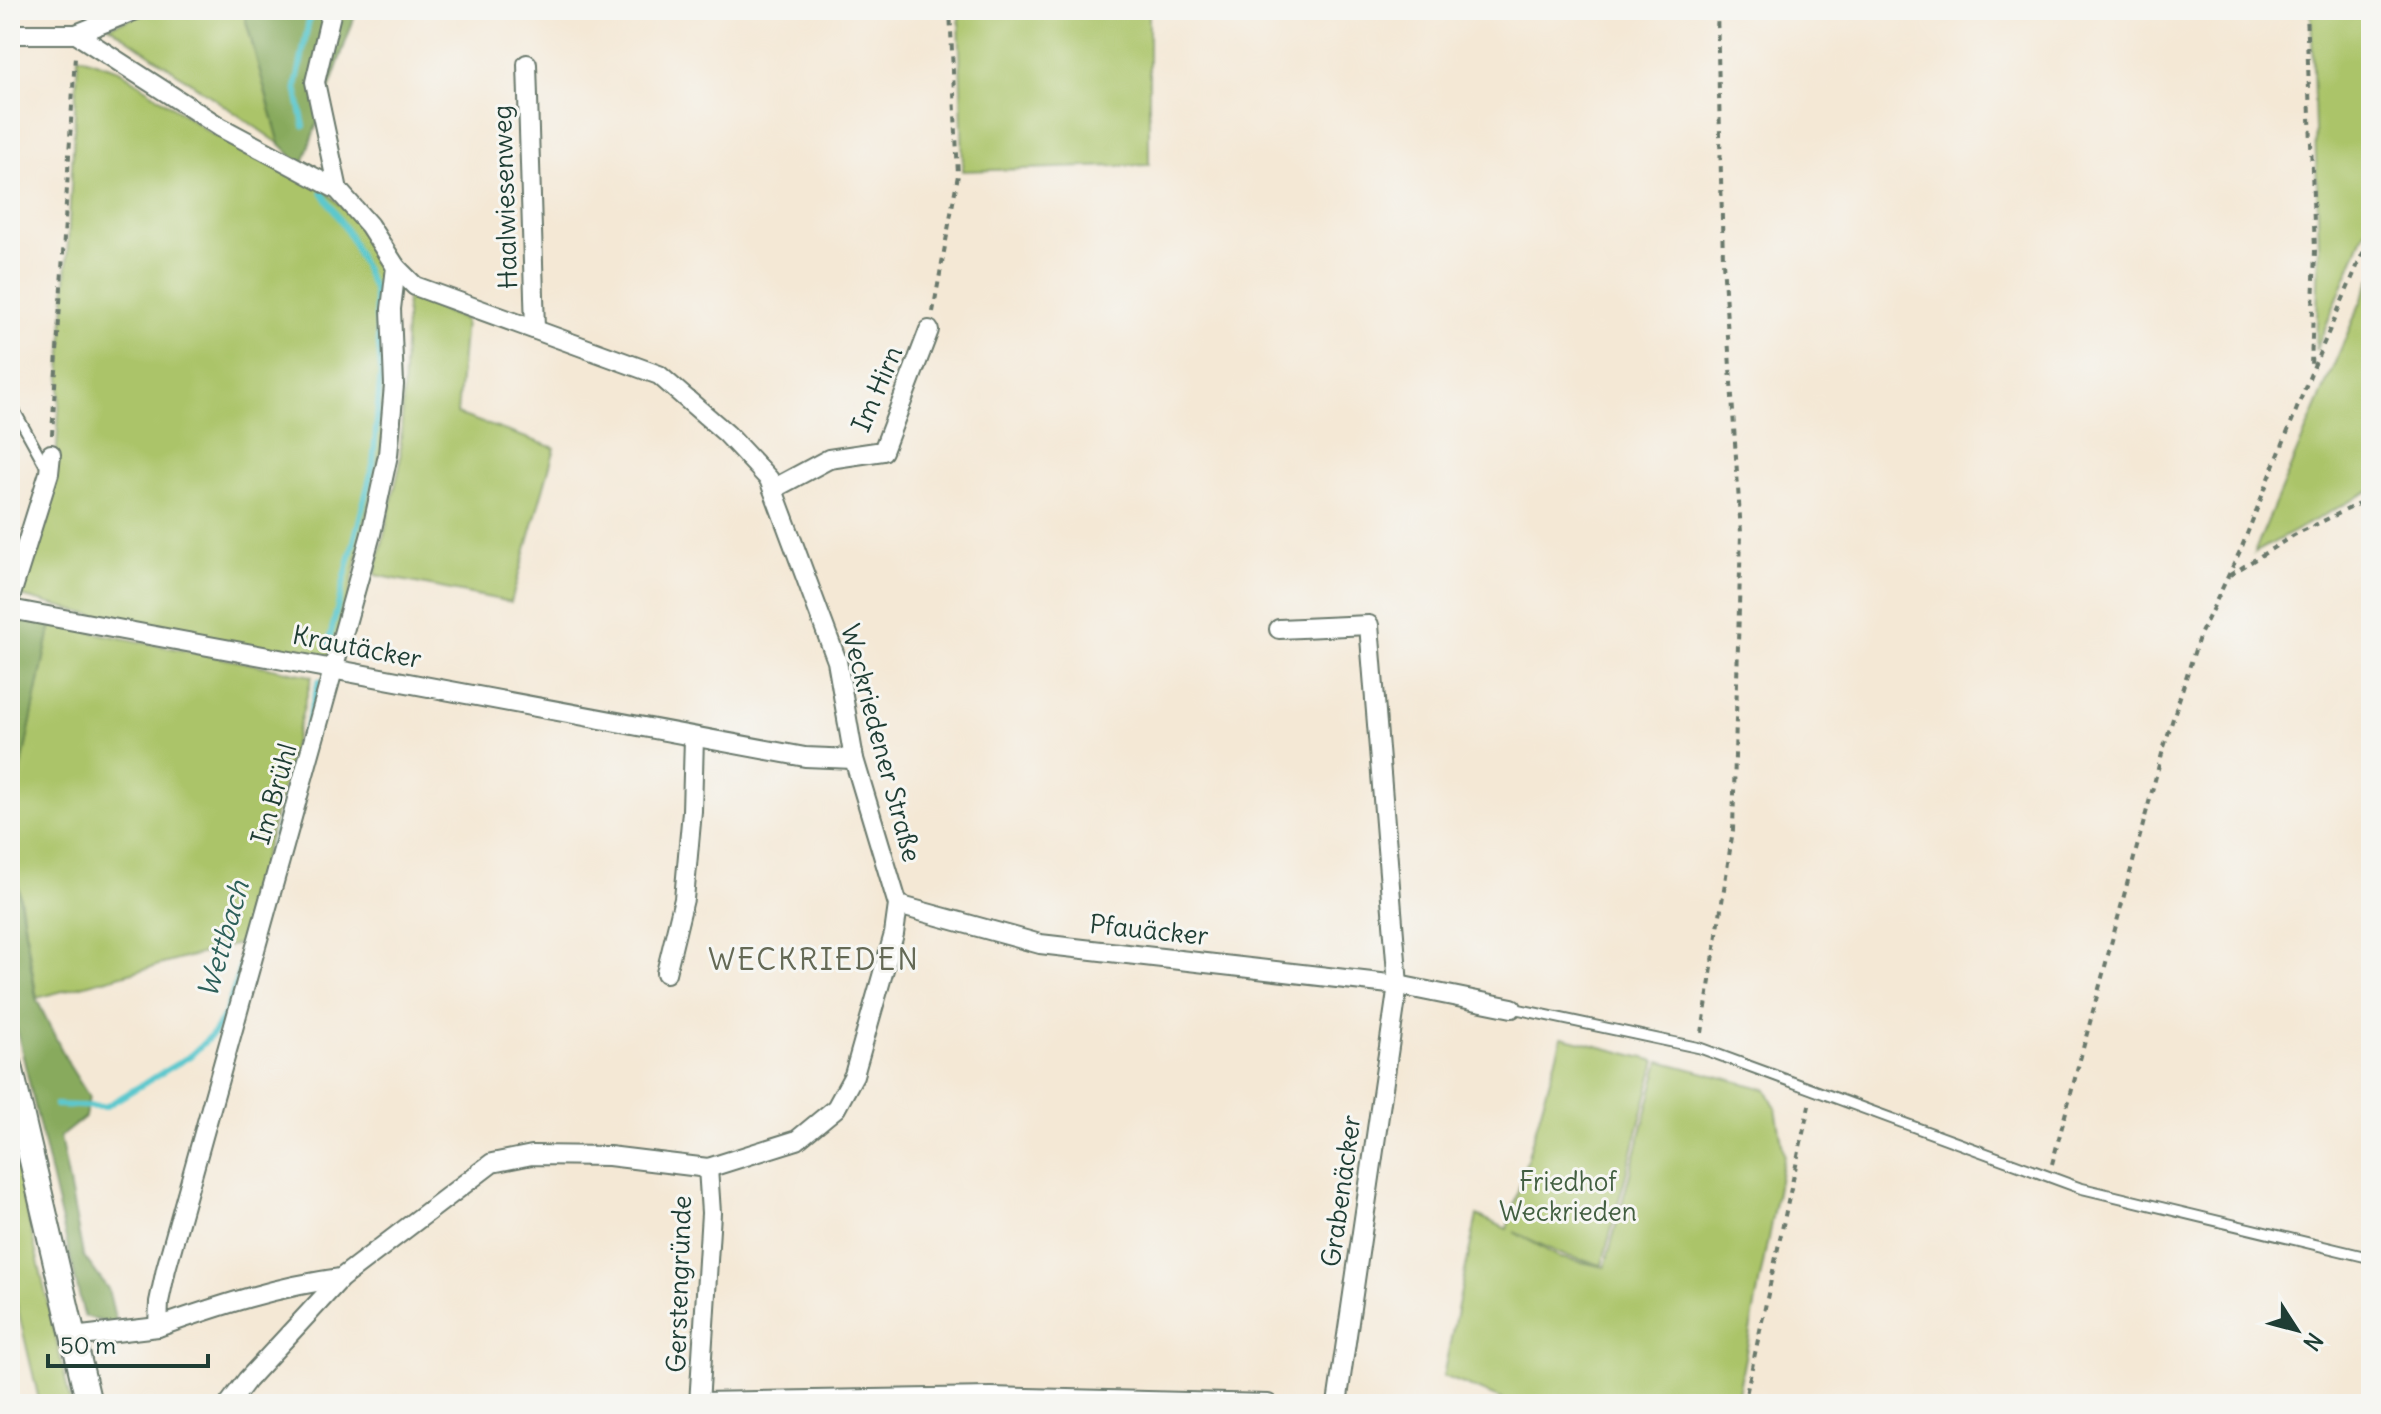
<svg xmlns="http://www.w3.org/2000/svg" width="2381" height="1414" font-family="Delius,sans-serif">
<style>
.green{fill:#abc469;stroke:#65804e;stroke-width:2}
.forest{fill:#88aa5d;stroke:#547448;stroke-width:2}
.lines{fill:none;stroke-linecap:round;stroke-linejoin:round}
.stream{stroke:#5bc8ce;stroke-width:6}
.service-casing{stroke:#6a796c;stroke-width:13}
.minor-casing{stroke:#6a796c;stroke-width:22}
.secondary-casing{stroke:#6a796c;stroke-width:28}
.path{stroke:#6a796c;stroke-width:4;stroke-dasharray:6 6;stroke-linecap:butt}
.service{stroke:#fff;stroke-width:9}
.minor{stroke:#fff;stroke-width:18}
.secondary{stroke:#fff;stroke-width:24}
.labels{text-anchor:middle;stroke-width:6;stroke-linejoin:round;paint-order:stroke}
.street-label{font-size:26px;fill:#1f3d34;stroke:#f6f6f2}
.park-label{font-size:26px;fill:#425f41;stroke:#f6f6f2}
.water-label{font-size:28px;font-style:italic;fill:#2e605a;stroke:#f6f6f2}
.quarter-label{font-size:30px;letter-spacing:2px;fill:#646955;stroke:#f6f6f2}
</style>
<rect width="100%" height="100%" fill="#f6f6f2"/>
<filter id="ink" filterUnits="userSpaceOnUse"><feTurbulence type="fractalNoise" baseFrequency=".0125" numOctaves="2"/><feDisplacementMap in="SourceGraphic" scale="16" xChannelSelector="R" yChannelSelector="G"/><feConvolveMatrix kernelMatrix="1 2 1 2 8 2 1 2 1" color-interpolation-filters="sRGB"/></filter>
<filter id="wash" filterUnits="userSpaceOnUse"><feTurbulence type="fractalNoise" baseFrequency=".006" numOctaves="4" result="noise"/><feDisplacementMap in="SourceGraphic" scale="32" xChannelSelector="R" yChannelSelector="G"/><feGaussianBlur stdDeviation="1.8" result="paint"/><feColorMatrix in="noise" values="0 0 0 0 0 0 0 0 0 0 0 0 0 0 0 0 0 1.4 0 .05"/><feComposite in="paint" operator="in"/></filter>
<g filter="url(#wash)">
<rect width="100%" height="100%" fill="#f4e8d5"/>
<g class="green">
<path d="M 157,10 L 243,10 L 280,144 L 109,26 Z"/>
<path d="M 959,10 L 1149,10 L 1149,165 L 963,171 Z"/>
<path d="M 2311,10 L 2371,10 L 2371,216 L 2316,350 L 2319,248 Z"/>
<path d="M 78,56 L 119,70 L 212,134 L 319,184 L 356,221 L 373,249 L 385,297 L 389,416 L 336,654 L 317,658 L 84,613 L 21,596 L 56,466 Z"/>
<path d="M 2371,278 L 2371,490 L 2254,553 Z"/>
<path d="M 407,296 L 465,320 L 457,414 L 555,448 L 511,602 L 375,575 L 400,465 Z"/>
<path d="M 51,624 L 312,676 L 241,943 L 37,998 L 10,838 L 10,823 Z"/>
<path d="M 1562,1037 L 1656,1061 L 1602,1265 L 1563,1255 L 1514,1232 L 1561,1258 L 1605,1267 L 1660,1061 L 1766,1089 L 1776,1108 L 1784,1155 L 1736,1404 L 1514,1404 L 1443,1376 L 1477,1215 L 1507,1229 Z"/>
<path d="M 12,1148 L 71,1404 L 40,1404 L 10,1276 Z"/>
</g>
<g class="forest">
<path d="M 243,10 L 357,10 L 302,166 L 280,144 Z"/>
<path d="M 19,620 L 51,624 L 10,823 L 10,667 Z"/>
<path d="M 10,839 L 36,998 L 69,1065 L 89,1097 L 85,1117 L 60,1137 L 83,1255 L 108,1289 L 117,1326 L 84,1316 L 10,1001 Z"/>
</g>
<g class="lines">
<g class="stream">
<path d="M 304,126 L 296,87 L 309,20 L 314,10"/>
<path d="M 322,192 L 350,236 L 374,290 L 381,370 L 373,465 L 328,645"/>
<path d="M 56,1105 L 105,1107 L 190,1056 L 212,1035 L 225,1015 L 234,989 L 319,681"/>
</g>
</g>
</g>
<g filter="url(#ink)">
<g class="lines">
<g class="service-casing">
<g id="service">
<path d="M 10,402 L 47,469"/>
<path d="M 1512,1008 L 1700,1048 L 2080,1188 L 2371,1258"/>
</g>
</g>
<g class="minor-casing">
<g id="minor">
<path d="M 332,10 L 315,82 L 338,190"/>
<path d="M 10,34 L 76,34 L 220,127 L 338,190 L 369,225 L 396,267 L 415,286 L 659,375 L 727,434 L 769,479 L 837,661 L 854,759 L 898,905 L 894,934 L 854,1075 L 836,1108 L 797,1140 L 708,1168 L 609,1156 L 532,1155 L 492,1163 L 341,1278 L 247,1380 L 229,1404"/>
<path d="M 76,34 L 136,10"/>
<path d="M 527,64 L 535,329"/>
<path d="M 773,489 L 829,459 L 883,451 L 929,330"/>
<path d="M 10,598 L 49,473 L 51,454"/>
<path d="M 10,609 L 805,757 L 854,759"/>
<path d="M 1279,629 L 1369,625 L 1398,985 L 1337,1404"/>
<path d="M 898,905 L 1040,944 L 1398,985 L 1512,1008"/>
<path d="M 666,973 L 684,899 L 692,811 L 694,737"/>
<path d="M 341,1278 C 278,1286 218,1306 158,1327 L 159,1302 L 166,1269 L 371,534 L 388,455 L 394,385 L 391,309 L 396,267"/>
<path d="M 73,1337 L 158,1327"/>
<path d="M 700,1402 L 991,1397 L 1268,1404"/>
<path d="M 699,1404 L 711,1213 L 708,1168"/>
</g>
</g>
<g class="secondary-casing">
<path id="secondary" d="M 10,1066 L 89,1404"/>
</g>
<g class="path">
<path d="M 2306,10 L 2315,250 L 2311,367"/>
<path d="M 933,312 L 958,175 L 950,10"/>
<path d="M 52,435 L 75,56"/>
<path d="M 2230,575 L 2294,535 L 2371,498"/>
<path d="M 1702,1033 L 1733,830 L 1741,533 L 1723,261 L 1717,10"/>
<path d="M 2052,1164 L 2163,750 L 2199,637 L 2241,549 L 2311,373 L 2371,234"/>
<path d="M 1744,1404 L 1810,1101"/>
</g>
<use href="#service" class="service"/>
<use href="#minor" class="minor"/>
<use href="#secondary" class="secondary"/>
</g>
</g>
<g class="labels">
<g class="street-label">
<text transform="translate(505 197) rotate(-92)" y="9">Haalwiesenweg</text>
<text transform="translate(877 389) rotate(-67)" y="9">Im Hirn</text>
<text transform="translate(357 647) rotate(11)" y="9">Krautäcker</text>
<text transform="translate(881 743) rotate(75)" y="9">Weckriedener Straße</text>
<text transform="translate(274 794) rotate(-74)" y="9">Im Brühl</text>
<text transform="translate(1149 930) rotate(6)" y="9">Pfauäcker</text>
<text transform="translate(1341 1191) rotate(-82)" y="9">Grabenäcker</text>
<text transform="translate(679 1284) rotate(-88)" y="9">Gerstengründe</text>
</g>
<g class="park-label">
<text x="1568" y="1191">Friedhof<tspan x="1568" dy="30">Weckrieden</tspan></text>
</g>
<g class="water-label">
<text transform="translate(223 939) rotate(-74)" y="10">Wettbach</text>
</g>
<g class="quarter-label">
<text x="814" y="970">WECKRIEDEN</text>
</g>
</g>
<rect width="2381" height="1414" fill="none" stroke="#f6f6f2" stroke-width="40"/>
<g transform="translate(2297 1330) rotate(126)" stroke="#f6f6f2" stroke-width="6" paint-order="stroke">
<path d="M0-6L14 30L0 20L-14 30Z" fill="#1f3d34"/>
<text y="-12" font-size="22" font-weight="bold" text-anchor="middle" fill="#1f3d34">N</text>
</g>
<path d="M48 1354v12h160v-12" fill="none" stroke="#1f3d34" stroke-width="4"/>
<text x="60" y="1354" font-size="24" fill="#1f3d34" stroke="#f6f6f2" stroke-width="6" paint-order="stroke">50 m</text>
</svg>
